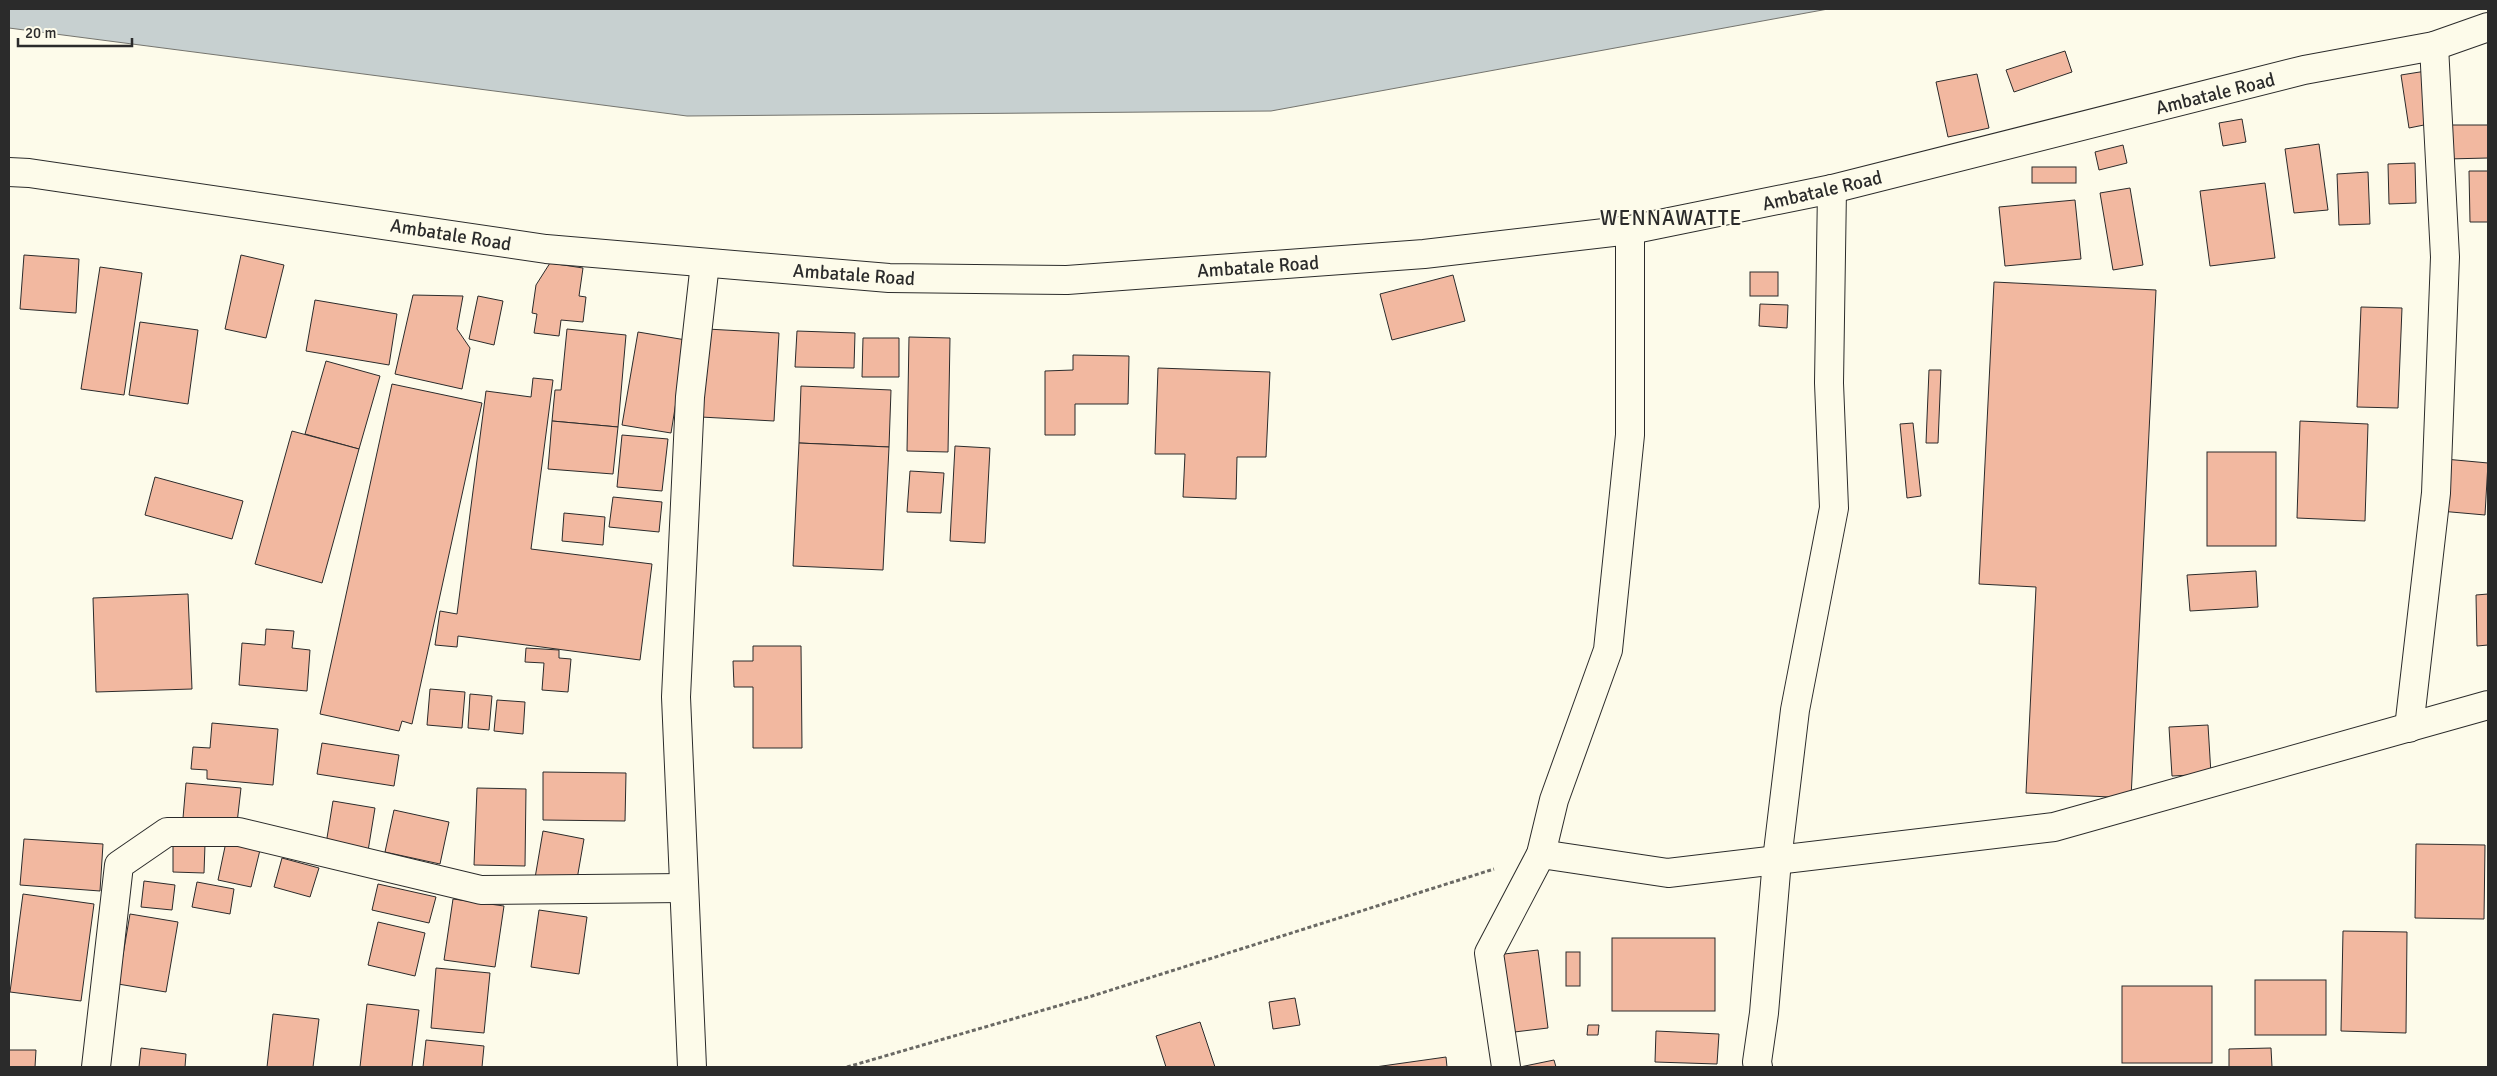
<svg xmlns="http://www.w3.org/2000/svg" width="2497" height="1076" font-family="Signika,sans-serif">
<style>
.water{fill:#c7d0d0;stroke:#74746e}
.building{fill:#f2b8a0;stroke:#2b2b2b}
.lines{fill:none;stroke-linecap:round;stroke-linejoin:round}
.minor-casing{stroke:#2b2b2b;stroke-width:30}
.primary-casing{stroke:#2b2b2b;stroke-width:30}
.path{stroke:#6a6964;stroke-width:3;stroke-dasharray:4 2.5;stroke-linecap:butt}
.minor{stroke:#fdfbea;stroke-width:28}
.primary{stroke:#fdfbea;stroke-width:28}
.labels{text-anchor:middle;stroke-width:4;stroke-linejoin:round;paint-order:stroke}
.street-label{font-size:19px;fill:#2b2b2b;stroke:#fdfbea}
.quarter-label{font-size:21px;letter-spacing:1px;fill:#2b2b2b;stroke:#fdfbea}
</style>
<rect width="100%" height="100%" fill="#fdfbea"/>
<path class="water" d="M 9,9 L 1828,9 L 1271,111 L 687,116 L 9,28 Z"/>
<g class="building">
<path d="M 2065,51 L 2072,72 L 2014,92 L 2006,70 Z"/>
<path d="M 2426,71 L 2434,123 L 2409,128 L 2401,75 Z"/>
<path d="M 1977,74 L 1989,128 L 1948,137 L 1936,82 Z"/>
<path d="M 2242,119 L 2246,142 L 2223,146 L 2219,123 Z"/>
<path d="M 2447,125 L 2488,125 L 2488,158 L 2447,159 Z"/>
<path d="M 2319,144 L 2328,210 L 2294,213 L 2285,149 Z"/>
<path d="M 2123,145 L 2127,163 L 2099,170 L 2095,152 Z"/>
<path d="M 2415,163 L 2416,203 L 2389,204 L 2388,164 Z"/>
<rect x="2032" y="167" width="44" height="16"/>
<path d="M 2469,171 L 2488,171 L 2488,222 L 2470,222 Z"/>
<path d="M 2368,172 L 2370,224 L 2339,225 L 2337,174 Z"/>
<path d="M 2265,183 L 2275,258 L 2210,266 L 2200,191 Z"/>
<path d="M 2130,188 L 2143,265 L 2113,270 L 2100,193 Z"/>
<path d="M 2075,200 L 2081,259 L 2005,266 L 1999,207 Z"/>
<path d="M 24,255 L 79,259 L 76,313 L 20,309 Z"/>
<path d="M 241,255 L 284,265 L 266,338 L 225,329 Z"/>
<path d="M 550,263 L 583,268 L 579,296 L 586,297 L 583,322 L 561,320 L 559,336 L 534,333 L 537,314 L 532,313 L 536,285 Z"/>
<path d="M 100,267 L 142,273 L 124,395 L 81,389 Z"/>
<rect x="1750" y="272" width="28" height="24"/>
<path d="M 1453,275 L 1465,321 L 1392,340 L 1380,294 Z"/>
<path d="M 1994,282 L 2156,290 L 2131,798 L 2026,793 L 2036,587 L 1979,584 Z"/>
<path d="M 413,295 L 463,296 L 457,329 L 470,348 L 462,389 L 395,374 Z"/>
<path d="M 478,296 L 503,301 L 494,345 L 469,339 Z"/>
<path d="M 315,300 L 397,314 L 389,365 L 306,351 Z"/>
<path d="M 1760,304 L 1788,305 L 1787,328 L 1759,326 Z"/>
<path d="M 2361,307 L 2402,308 L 2398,408 L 2357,407 Z"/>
<path d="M 140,322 L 198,330 L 188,404 L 129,395 Z"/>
<path d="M 567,329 L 626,335 L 618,427 L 552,421 L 555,390 L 561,390 Z"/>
<path d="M 707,329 L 779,333 L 774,421 L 701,417 Z"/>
<path d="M 797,331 L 855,333 L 854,368 L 795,367 Z"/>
<path d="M 638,332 L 686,340 L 671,433 L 622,425 Z"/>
<path d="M 909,337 L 950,338 L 948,452 L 907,451 Z"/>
<path d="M 863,338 L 899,338 L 899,377 L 862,377 Z"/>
<path d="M 1073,355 L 1129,356 L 1128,404 L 1075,404 L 1075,435 L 1045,435 L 1045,371 L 1073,370 Z"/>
<path d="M 326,361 L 380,376 L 359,449 L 305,434 Z"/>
<path d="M 1158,368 L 1270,372 L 1266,457 L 1237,457 L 1236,499 L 1183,497 L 1185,454 L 1155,454 Z"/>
<path d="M 1929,370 L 1941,370 L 1938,443 L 1926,443 Z"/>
<path d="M 533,378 L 553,380 L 531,549 L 652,564 L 640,660 L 458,636 L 457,647 L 435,645 L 440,611 L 457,614 L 486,391 L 531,397 Z"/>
<path d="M 392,384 L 482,403 L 412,724 L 402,721 L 399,731 L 320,714 Z"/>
<path d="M 801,386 L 891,390 L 889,447 L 799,443 Z"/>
<path d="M 552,421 L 618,427 L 613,474 L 548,469 Z"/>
<path d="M 2300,421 L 2368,424 L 2365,521 L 2297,518 Z"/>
<path d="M 1913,423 L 1921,496 L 1907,498 L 1900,424 Z"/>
<path d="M 292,431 L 359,449 L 322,583 L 255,564 Z"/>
<path d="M 622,435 L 668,439 L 662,491 L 617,487 Z"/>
<path d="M 799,443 L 889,447 L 883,570 L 793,566 Z"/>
<path d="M 955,446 L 990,448 L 985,543 L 950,541 Z"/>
<rect x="2207" y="452" width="69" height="94"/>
<path d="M 2445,459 L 2488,463 L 2485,515 L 2440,511 Z"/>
<path d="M 910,471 L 944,473 L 941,513 L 907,512 Z"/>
<path d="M 155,477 L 243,501 L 232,539 L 145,515 Z"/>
<path d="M 613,497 L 662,502 L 659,532 L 609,527 Z"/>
<path d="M 564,513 L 605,517 L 603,545 L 562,541 Z"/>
<path d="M 2256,571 L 2258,607 L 2190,611 L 2187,575 Z"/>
<path d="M 188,594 L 192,689 L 96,692 L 93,598 Z"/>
<path d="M 2488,594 L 2488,645 L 2477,646 L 2476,595 Z"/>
<path d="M 266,629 L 294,631 L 292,648 L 310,650 L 307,691 L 239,685 L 242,643 L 265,645 Z"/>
<path d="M 753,646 L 801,646 L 802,748 L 753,748 L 753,687 L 734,687 L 733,661 L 753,661 Z"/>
<path d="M 526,648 L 559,650 L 559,658 L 571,659 L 568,692 L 542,690 L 544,663 L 525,662 Z"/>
<path d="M 430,689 L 465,692 L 462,728 L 427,725 Z"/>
<path d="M 470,694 L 492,696 L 489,730 L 468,728 Z"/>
<path d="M 497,700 L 525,702 L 523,734 L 494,731 Z"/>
<path d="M 212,723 L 278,729 L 273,785 L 207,779 L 207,770 L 191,769 L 193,747 L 210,748 Z"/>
<path d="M 2208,725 L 2211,774 L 2172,776 L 2169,727 Z"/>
<path d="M 322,743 L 399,755 L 394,786 L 317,774 Z"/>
<path d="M 543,772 L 626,773 L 625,821 L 543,820 Z"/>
<path d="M 186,783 L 241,788 L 237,823 L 183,818 Z"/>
<path d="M 477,788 L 526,789 L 525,866 L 474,865 Z"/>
<path d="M 333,801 L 375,808 L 368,851 L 326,844 Z"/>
<path d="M 394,810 L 449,822 L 440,864 L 385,852 Z"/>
<path d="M 543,831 L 584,839 L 576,885 L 535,878 Z"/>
<path d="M 24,839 L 103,844 L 100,891 L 20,885 Z"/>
<path d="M 226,842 L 260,850 L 251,887 L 218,880 Z"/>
<path d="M 173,843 L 205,844 L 204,873 L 173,872 Z"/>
<path d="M 2416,844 L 2485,845 L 2484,919 L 2415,918 Z"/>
<path d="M 282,858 L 319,868 L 310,897 L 274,887 Z"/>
<path d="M 144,881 L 175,885 L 172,910 L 141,907 Z"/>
<path d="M 197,882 L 234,889 L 230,914 L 192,907 Z"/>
<path d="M 378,884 L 436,897 L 429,923 L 372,910 Z"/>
<path d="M 23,894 L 94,904 L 81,1001 L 10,992 Z"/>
<path d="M 453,899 L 504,906 L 495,967 L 444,960 Z"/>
<path d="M 539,910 L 587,917 L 579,974 L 531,967 Z"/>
<path d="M 130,914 L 178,922 L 166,992 L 118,984 Z"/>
<path d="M 378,922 L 425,933 L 415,976 L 368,965 Z"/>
<path d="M 2343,931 L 2407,932 L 2406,1033 L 2341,1031 Z"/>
<rect x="1612" y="938" width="103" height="73"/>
<path d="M 1538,950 L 1548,1028 L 1506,1033 L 1496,955 Z"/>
<rect x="1566" y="952" width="14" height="34"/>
<path d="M 436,968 L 490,973 L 484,1033 L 431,1028 Z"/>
<rect x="2255" y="980" width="71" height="55"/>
<rect x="2122" y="986" width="90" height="77"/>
<path d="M 1295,998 L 1300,1025 L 1273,1029 L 1269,1002 Z"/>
<path d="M 367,1004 L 419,1010 L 412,1067 L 360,1067 Z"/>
<path d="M 273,1014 L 319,1019 L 313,1067 L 267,1067 Z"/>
<path d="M 1200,1022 L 1215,1067 L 1166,1067 L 1156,1036 Z"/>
<path d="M 1588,1025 L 1599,1025 L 1598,1035 L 1587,1035 Z"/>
<path d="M 1656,1031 L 1719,1034 L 1717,1064 L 1655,1062 Z"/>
<path d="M 426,1040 L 484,1046 L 482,1067 L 423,1067 Z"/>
<path d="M 141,1048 L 186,1054 L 185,1067 L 139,1067 Z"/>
<path d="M 2271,1048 L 2272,1067 L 2229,1067 L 2229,1049 Z"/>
<path d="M 9,1050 L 36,1050 L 35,1067 L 9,1067 Z"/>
<path d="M 1446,1057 L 1447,1067 L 1375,1067 Z"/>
<path d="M 1554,1060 L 1556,1067 L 1520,1067 Z"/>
</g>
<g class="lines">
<g class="minor-casing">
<g id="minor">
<path d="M 2409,728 L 2436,493 L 2445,257 L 2434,46"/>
<path d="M 1541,854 L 1668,873 L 2054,827 L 2488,705"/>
<path d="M 96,1067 L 119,865 L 167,832 L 239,832 L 481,890 L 683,888"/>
<path d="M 692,1067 L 676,697 L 690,397 L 705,263"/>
<path d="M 1506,1067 L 1489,953 L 1541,854 L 1554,800 L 1608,650 L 1630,435 L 1630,230"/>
<path d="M 1758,1067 L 1757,1062 L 1764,1013 L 1777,860 L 1795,710 L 1834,508 L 1829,383 L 1832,189"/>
</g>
</g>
<g class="primary-casing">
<path id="primary" d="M 9,172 L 29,173 L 546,249 L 889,278 L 1067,280 L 1424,254 L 1630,230 L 1832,189 L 2304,70 L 2434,46 L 2488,27"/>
</g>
<path class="path" d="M 847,1067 L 1092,996 L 1494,869"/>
<use href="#minor" class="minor"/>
<use href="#primary" class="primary"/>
</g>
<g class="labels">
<g class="street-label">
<text transform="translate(2215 93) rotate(-14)" y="7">Ambatale Road</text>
<text transform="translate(1822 190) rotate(-13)" y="7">Ambatale Road</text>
<text transform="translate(451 234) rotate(9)" y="7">Ambatale Road</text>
<text transform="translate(1258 266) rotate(-4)" y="7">Ambatale Road</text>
<text transform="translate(854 274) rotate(4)" y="7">Ambatale Road</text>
</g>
<g class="quarter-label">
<text x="1671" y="225">WENNAWATTE</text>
</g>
</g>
<rect width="2497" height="1076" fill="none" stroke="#2b2b2b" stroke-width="20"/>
<path d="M18 38v8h114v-8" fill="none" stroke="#2b2b2b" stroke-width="2.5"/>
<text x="25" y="38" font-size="15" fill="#2b2b2b" stroke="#fdfbea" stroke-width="4" paint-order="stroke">20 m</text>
</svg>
